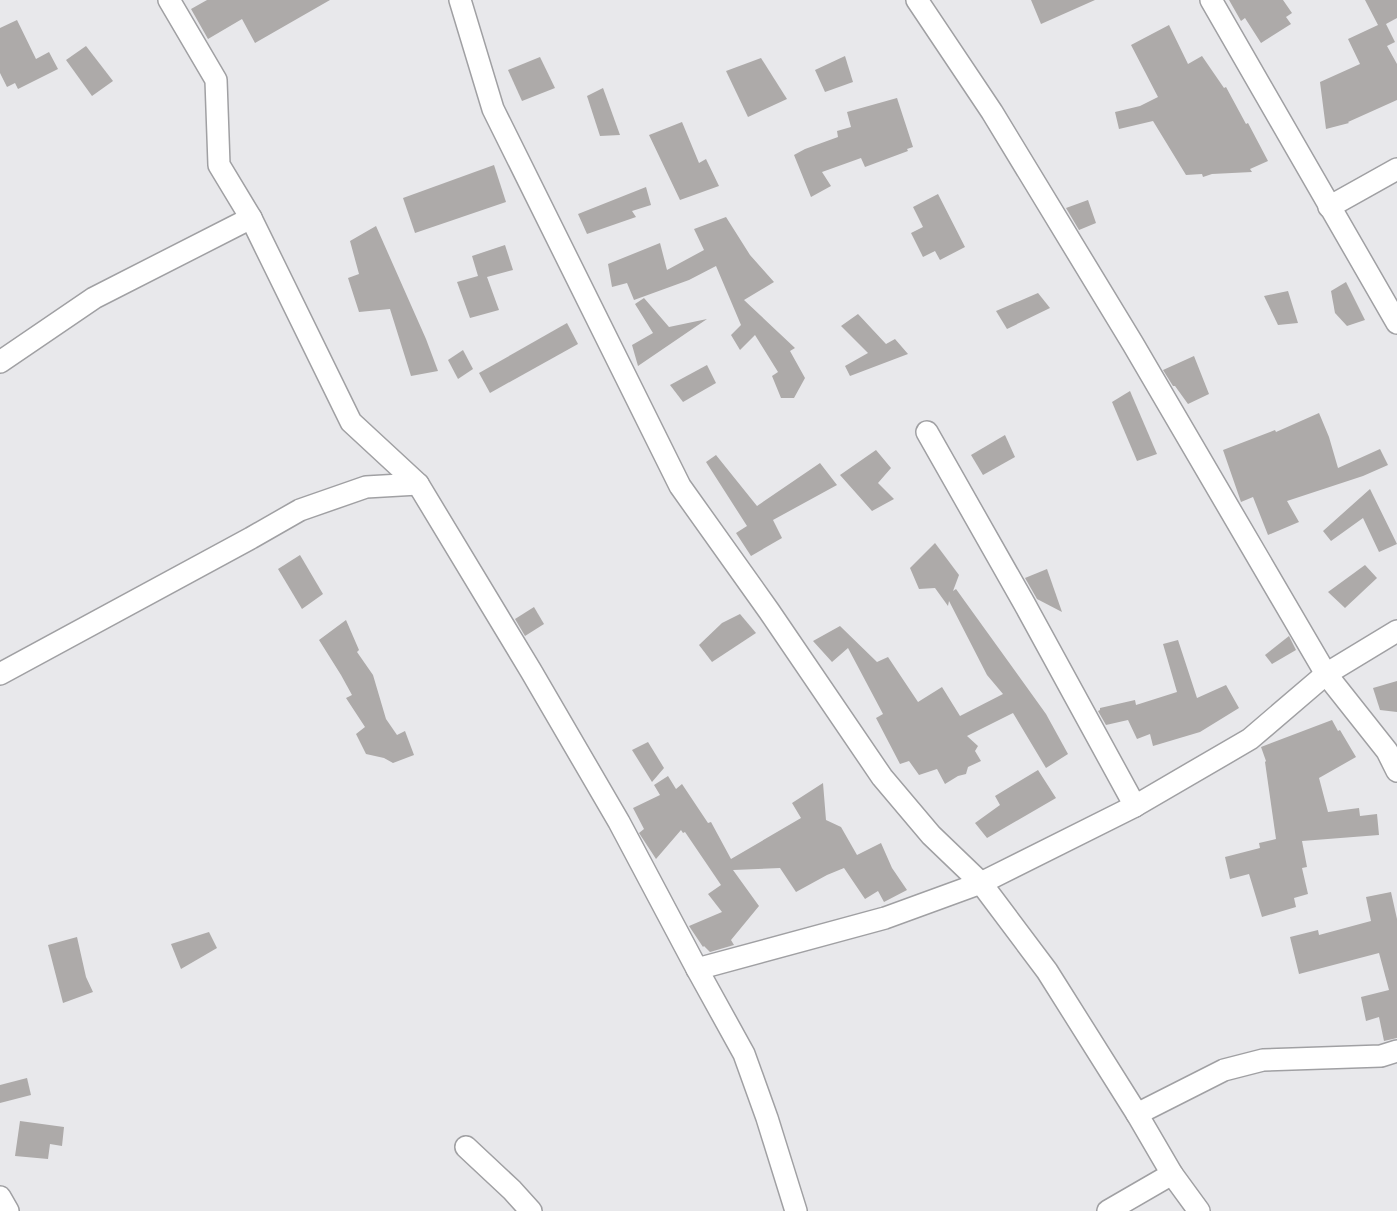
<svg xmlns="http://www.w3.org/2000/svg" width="1397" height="1211" font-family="'Roboto Condensed',sans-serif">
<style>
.building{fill:#adaaa9}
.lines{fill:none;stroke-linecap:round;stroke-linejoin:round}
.street-casing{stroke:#a0a0a3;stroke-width:24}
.street{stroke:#fff;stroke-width:21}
</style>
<rect width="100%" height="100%" fill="#e8e8eb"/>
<g class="building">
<path d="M 207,0 L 330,0 L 255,43 L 242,19 L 208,39 L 191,9 Z"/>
<path d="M 1031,0 L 1095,0 L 1041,24 Z"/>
<path d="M 1229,0 L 1283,0 L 1292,13 L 1286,17 L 1291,24 L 1261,43 L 1245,18 L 1241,21 Z"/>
<path d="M 1365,0 L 1397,0 L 1397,18 L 1386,24 L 1395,42 L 1387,46 L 1397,64 L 1397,100 L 1348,122 L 1349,123 L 1326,129 L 1320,82 L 1360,64 L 1348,39 L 1378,25 Z"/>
<path d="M 17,20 L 36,59 L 49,52 L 58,69 L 18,89 L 15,83 L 7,87 L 0,73 L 0,28 Z"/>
<path d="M 1169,25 L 1188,64 L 1202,56 L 1224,88 L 1226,87 L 1246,124 L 1248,123 L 1268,161 L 1250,169 L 1252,172 L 1212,174 L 1203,177 L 1202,174 L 1186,175 L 1153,121 L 1119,129 L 1115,112 L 1140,106 L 1158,97 L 1131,45 Z"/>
<path d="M 86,46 L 113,81 L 92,96 L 66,60 Z"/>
<path d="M 845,56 L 853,82 L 825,92 L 815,70 Z"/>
<path d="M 540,57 L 555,88 L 522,101 L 508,70 Z"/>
<path d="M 761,58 L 787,99 L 748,117 L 726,71 Z"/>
<path d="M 603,88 L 620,135 L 600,136 L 587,96 Z"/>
<path d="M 897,98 L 913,147 L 907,149 L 908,151 L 865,167 L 861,158 L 822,172 L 831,186 L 811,197 L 794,155 L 805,149 L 838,137 L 837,131 L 851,127 L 847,112 Z"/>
<path d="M 682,122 L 699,163 L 706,159 L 719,186 L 680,200 L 649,135 Z"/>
<path d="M 494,165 L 506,202 L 415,233 L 403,198 Z"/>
<path d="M 646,187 L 651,205 L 632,211 L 636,217 L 587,234 L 578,214 Z"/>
<path d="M 938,194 L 965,247 L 940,260 L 935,251 L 923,257 L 911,233 L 923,227 L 913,207 Z"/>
<path d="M 1088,200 L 1096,223 L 1079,230 L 1066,208 Z"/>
<path d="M 726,217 L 750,255 L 774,282 L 744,300 L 795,348 L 790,351 L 805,378 L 794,398 L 781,398 L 772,376 L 778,372 L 755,335 L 740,350 L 731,335 L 741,325 L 716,266 L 689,280 L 634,300 L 627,283 L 612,287 L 608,264 L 660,243 L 667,270 L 704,250 L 694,229 Z"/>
<path d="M 376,226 L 426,339 L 438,371 L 411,376 L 390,309 L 359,312 L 348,278 L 359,274 L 350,241 Z"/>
<path d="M 505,245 L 513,270 L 487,277 L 499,310 L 470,318 L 457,282 L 478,276 L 472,256 Z"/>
<path d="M 1346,282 L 1365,320 L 1347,326 L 1335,313 L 1331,291 Z"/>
<path d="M 1288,291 L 1298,323 L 1278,325 L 1264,296 Z"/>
<path d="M 1038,293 L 1050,308 L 1007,329 L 996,311 Z"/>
<path d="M 644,298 L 669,327 L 707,319 L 638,366 L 632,345 L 653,333 L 635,304 Z"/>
<path d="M 858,314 L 886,344 L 895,339 L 908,354 L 850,376 L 845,366 L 868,353 L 841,326 Z"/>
<path d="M 567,323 L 578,344 L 490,393 L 479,373 Z"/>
<path d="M 463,350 L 473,369 L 458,379 L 448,360 Z"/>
<path d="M 1194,356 L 1209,394 L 1188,404 L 1175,386 L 1173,386 L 1163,370 Z"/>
<path d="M 707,365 L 716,383 L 683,402 L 670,385 Z"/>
<path d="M 1130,391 L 1157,454 L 1137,461 L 1112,402 Z"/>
<path d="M 1319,413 L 1329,437 L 1338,468 L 1380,449 L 1388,465 L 1363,476 L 1287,501 L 1299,522 L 1268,535 L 1253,497 L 1241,502 L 1223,450 L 1275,430 L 1276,432 Z"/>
<path d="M 1005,435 L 1015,457 L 983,475 L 971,455 Z"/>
<path d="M 876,450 L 891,468 L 878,483 L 894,499 L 872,511 L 840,475 Z"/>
<path d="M 716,455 L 757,506 L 820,463 L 837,485 L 773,520 L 782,538 L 751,556 L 736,533 L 747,526 L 706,462 Z"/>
<path d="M 1370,489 L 1397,544 L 1379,552 L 1363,518 L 1331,541 L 1323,531 Z"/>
<path d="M 935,543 L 959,575 L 953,591 L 956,589 L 1046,714 L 1068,754 L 1046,768 L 1013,713 L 967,736 L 978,746 L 975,751 L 981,761 L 968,767 L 966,774 L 958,776 L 945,784 L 937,769 L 919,775 L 909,761 L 900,764 L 876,718 L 883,714 L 848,648 L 832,662 L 813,641 L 840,626 L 877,662 L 888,657 L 918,702 L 942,687 L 960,716 L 1003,694 L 987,675 L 949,601 L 948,606 L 935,588 L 919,589 L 910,568 Z"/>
<path d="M 300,555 L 323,594 L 302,609 L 278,569 Z"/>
<path d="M 1365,565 L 1377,578 L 1345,608 L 1328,592 Z"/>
<path d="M 1047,569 L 1062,612 L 1037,599 L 1025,578 Z"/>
<path d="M 534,607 L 544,624 L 525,636 L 515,619 Z"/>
<path d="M 740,614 L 756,633 L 712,662 L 699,645 L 722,623 Z"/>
<path d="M 346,620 L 359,650 L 357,652 L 373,675 L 386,719 L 397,735 L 405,731 L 414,755 L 393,763 L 384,758 L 366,754 L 356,734 L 365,727 L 346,698 L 352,695 L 341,675 L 319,640 Z"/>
<path d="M 1289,636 L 1296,650 L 1272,664 L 1265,655 Z"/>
<path d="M 1178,640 L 1197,698 L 1226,685 L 1239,708 L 1200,732 L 1153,746 L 1150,734 L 1137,739 L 1128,720 L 1106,725 L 1098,711 L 1100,710 L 1100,708 L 1135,700 L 1136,705 L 1177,692 L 1163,644 Z"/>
<path d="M 1397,681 L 1397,712 L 1380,710 L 1373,688 Z"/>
<path d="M 1332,720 L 1338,731 L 1340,730 L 1356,757 L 1319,778 L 1328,812 L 1359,808 L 1360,816 L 1377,814 L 1379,835 L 1302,841 L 1307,867 L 1302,868 L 1308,894 L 1294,898 L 1296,907 L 1262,917 L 1249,874 L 1230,879 L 1225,857 L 1260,848 L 1259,843 L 1276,839 L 1265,762 L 1266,761 L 1261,747 Z"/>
<path d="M 648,742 L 664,768 L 652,782 L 632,750 Z"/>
<path d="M 1038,770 L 1056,798 L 987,838 L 975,823 L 1000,805 L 995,796 Z"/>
<path d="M 668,776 L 676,789 L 682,784 L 708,823 L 711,822 L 731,859 L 801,818 L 792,803 L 823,783 L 826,820 L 841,827 L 857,855 L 881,843 L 892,868 L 907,890 L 884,902 L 878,891 L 865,899 L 844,868 L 827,875 L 796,892 L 780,868 L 733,870 L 759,906 L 731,940 L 734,945 L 710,952 L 704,946 L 703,947 L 689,926 L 722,912 L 708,894 L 721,885 L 685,832 L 683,833 L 681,830 L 656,859 L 639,833 L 644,829 L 633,808 L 660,795 L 654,785 Z"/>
<path d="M 1391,892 L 1397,919 L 1397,1038 L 1384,1041 L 1379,1017 L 1366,1021 L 1361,997 L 1389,990 L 1379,953 L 1299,974 L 1290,937 L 1318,930 L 1319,935 L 1371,921 L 1366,897 Z"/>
<path d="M 209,932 L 217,948 L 181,969 L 171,944 Z"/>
<path d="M 77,937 L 86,977 L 93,992 L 63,1003 L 48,945 Z"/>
<path d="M 27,1078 L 31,1095 L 0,1103 L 0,1085 Z"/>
<path d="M 20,1121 L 64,1127 L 62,1146 L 50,1144 L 48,1159 L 15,1156 Z"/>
</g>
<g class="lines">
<g class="street-casing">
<g id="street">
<path d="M 169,0 L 216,80 L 219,165 L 251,218 L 351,422 L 418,484 L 531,671 L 619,822 L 697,969 L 744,1054 L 767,1118 L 796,1211"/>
<path d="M 460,0 L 493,109 L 680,486 L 769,611 L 882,777 L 931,835 L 981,883 L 1047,971 L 1137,1114 L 1172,1174 L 1199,1211"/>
<path d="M 917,0 L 992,112 L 1133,344 L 1326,674 L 1387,751 L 1397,771"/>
<path d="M 1211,0 L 1397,323"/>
<path d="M 1329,207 L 1397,169"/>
<path d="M 0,362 L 94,298 L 251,218"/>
<path d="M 927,432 L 1024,603 L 1135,806"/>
<path d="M 0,674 L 251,538 L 300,510 L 366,487 L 418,484"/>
<path d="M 697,969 L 885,918 L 981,883 L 1135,806 L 1250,739 L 1326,674 L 1397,631"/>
<path d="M 1137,1114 L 1224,1070 L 1263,1060 L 1381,1056 L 1397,1051"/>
<path d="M 466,1147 L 512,1190 L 531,1211"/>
<path d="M 0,1197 L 8,1211"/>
<path d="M 1108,1211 L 1172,1174"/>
</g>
</g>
<use href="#street" class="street"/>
</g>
</svg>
